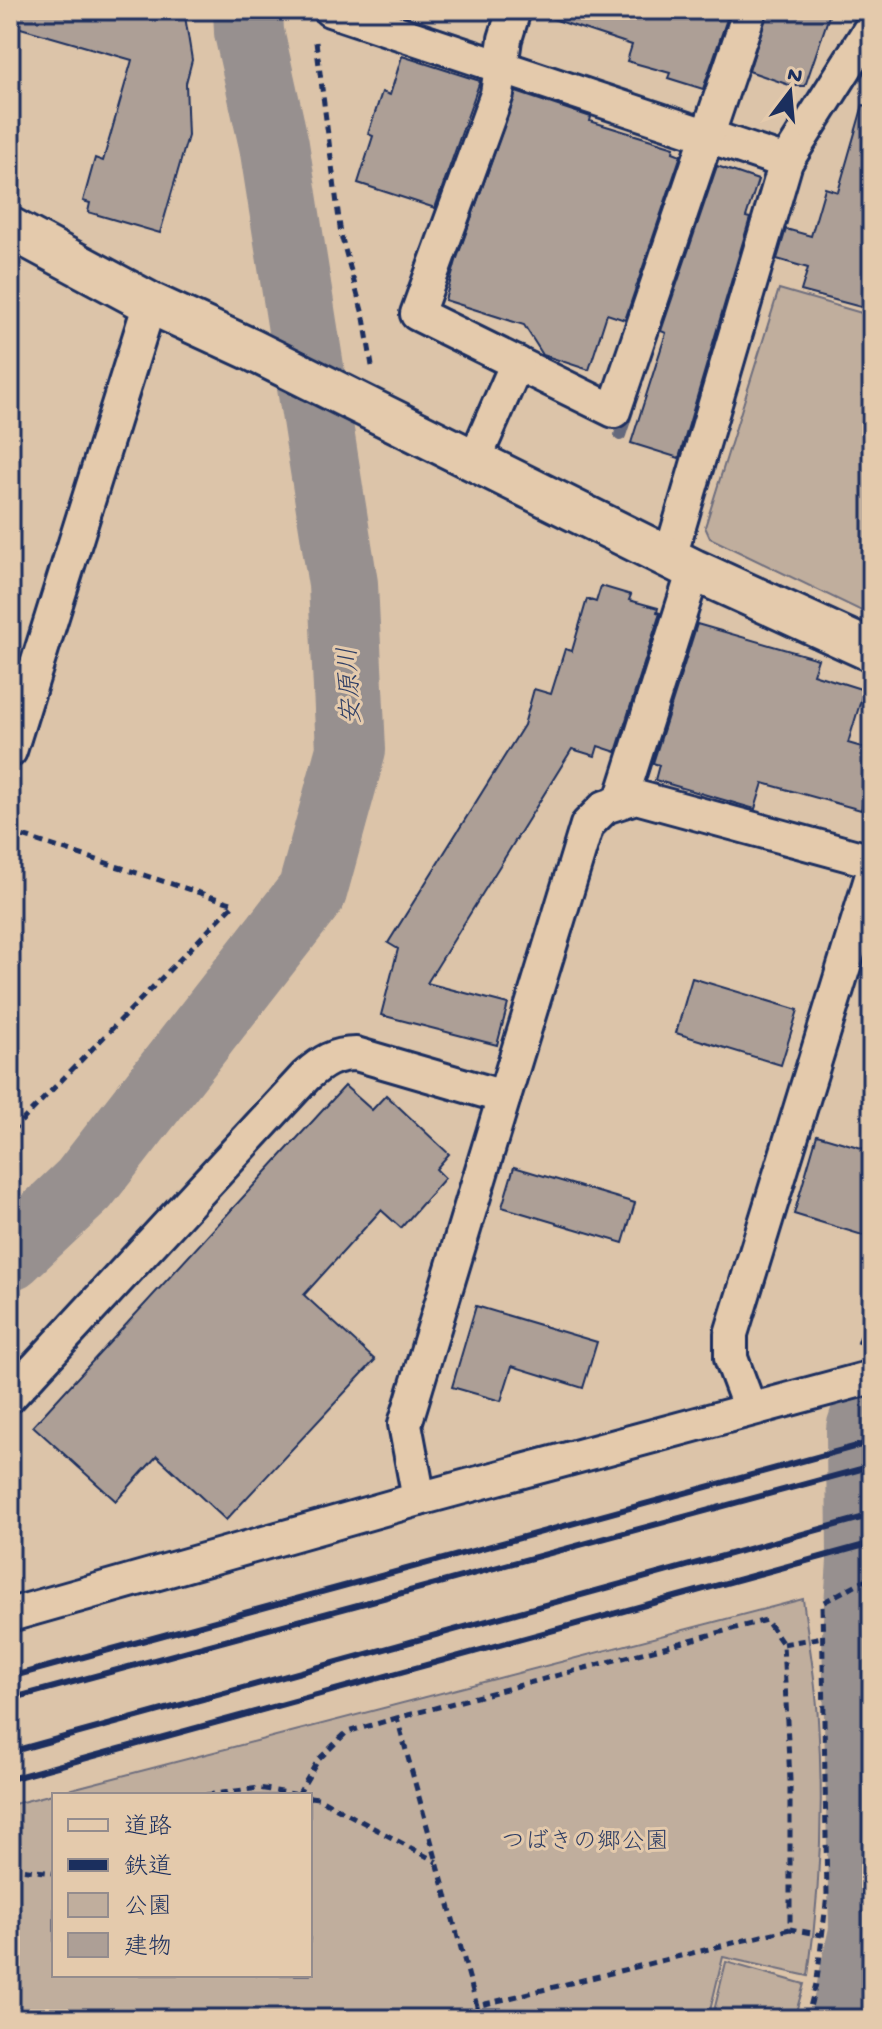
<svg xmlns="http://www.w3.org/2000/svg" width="882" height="2029" font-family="'Gochi Hand','Klee One',sans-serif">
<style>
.green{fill:#c0ae9d;stroke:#6e6e7e;stroke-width:2;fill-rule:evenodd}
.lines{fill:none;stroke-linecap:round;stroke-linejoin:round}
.stream{stroke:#65697b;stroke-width:12}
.river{stroke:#97908f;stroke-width:70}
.building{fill:#ad9f96;stroke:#1b2f5e;stroke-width:2}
.minor-casing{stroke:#1b2f5e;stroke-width:38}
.tertiary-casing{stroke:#1b2f5e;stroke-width:46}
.path{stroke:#1b2f5e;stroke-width:5;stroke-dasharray:8 6;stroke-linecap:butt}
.minor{stroke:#e4caac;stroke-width:32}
.tertiary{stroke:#e4caac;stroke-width:40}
.rail{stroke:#1b2f5e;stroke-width:6}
.labels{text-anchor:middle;stroke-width:6;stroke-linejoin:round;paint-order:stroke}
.park-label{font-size:24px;fill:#2c3c64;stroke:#e4caac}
.water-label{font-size:26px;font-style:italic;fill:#2e3e65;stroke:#e4caac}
</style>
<rect width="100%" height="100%" fill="#dcc4a9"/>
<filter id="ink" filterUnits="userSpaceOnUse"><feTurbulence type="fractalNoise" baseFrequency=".0125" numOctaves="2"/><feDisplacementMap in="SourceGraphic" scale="16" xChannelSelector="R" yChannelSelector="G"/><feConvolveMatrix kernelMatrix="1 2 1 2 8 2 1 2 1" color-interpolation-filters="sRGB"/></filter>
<g filter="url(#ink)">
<g class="green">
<path d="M 779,289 L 872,316 L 872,616 L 710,538 L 705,527 Z"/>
<path d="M 803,1599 C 808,1639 816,1680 818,1720 C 824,1805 820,1892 808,1976 L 723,1957 L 708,2019 L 10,2019 L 10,1805 ZM 54,1795 L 310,1795 L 310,1975 L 54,1975 Z"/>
<path d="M 726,1962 L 804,1984 L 794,2019 L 712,2019 Z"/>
</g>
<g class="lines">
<path class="stream" d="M 620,435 L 628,411"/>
<g class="river">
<path d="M 10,1255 L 84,1185 L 312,892 L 351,750 L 343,584 L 274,145 L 249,32 L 248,10"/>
<path d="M 845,2019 L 864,1931 L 857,1636 L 862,1561 L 861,1429 L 872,1396"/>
</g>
</g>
<g class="building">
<path d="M 10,10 L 184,10 L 192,60 L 186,83 L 188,136 L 160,233 L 88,212 L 90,203 L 83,201 L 95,158 L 103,161 L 132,60 L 10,25 Z"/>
<path d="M 545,10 L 730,10 L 703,89 L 668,78 L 670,73 L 627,61 L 632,45 L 544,16 Z"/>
<path d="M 768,10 L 831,10 L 805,86 L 792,86 L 749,71 Z"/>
<path d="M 402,56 L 480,81 L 435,208 L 358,183 L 373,136 L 368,134 L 382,92 L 390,95 Z"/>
<path d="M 516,92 L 591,117 L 590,121 L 674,147 L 673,152 L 681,155 L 625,320 L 607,314 L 589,370 L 543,355 L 524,325 L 445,300 L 456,261 Z"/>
<path d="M 863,105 L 872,107 L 872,310 L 801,291 L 808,268 L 777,259 L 786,229 L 811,236 L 825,188 L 838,192 Z"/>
<path d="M 717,166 L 758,180 L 746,217 L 750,218 L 679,458 L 631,443 L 666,333 L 661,331 Z"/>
<path d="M 601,586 L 631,595 L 629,600 L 658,608 L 657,612 L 660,613 L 616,752 L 598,746 L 595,756 L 572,749 L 427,983 L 508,1004 L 497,1045 L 381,1015 L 398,949 L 388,943 L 524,725 L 534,689 L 551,694 L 565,649 L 572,651 L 587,599 L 596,602 Z"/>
<path d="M 697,624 L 818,659 L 813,674 L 864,690 L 848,743 L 872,750 L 872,773 L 861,810 L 763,783 L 755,809 L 655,780 L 659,765 L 653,763 Z"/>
<path d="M 692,978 L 798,1010 L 781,1065 L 676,1033 Z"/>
<path d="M 345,1086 L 372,1110 L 386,1095 L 449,1154 L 436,1169 L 445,1178 L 401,1228 L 381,1210 L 304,1295 L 375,1360 L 226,1520 L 157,1456 L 116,1501 L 33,1426 Z"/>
<path d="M 817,1135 L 872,1151 L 872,1238 L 794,1214 Z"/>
<path d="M 514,1167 L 635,1203 L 623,1243 L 502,1207 Z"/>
<path d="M 476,1306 L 597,1342 L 583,1388 L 512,1366 L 501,1401 L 452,1387 Z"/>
</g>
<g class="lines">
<g class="minor-casing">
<g id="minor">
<path d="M 330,10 L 786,162"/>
<path d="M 514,10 L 505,39 L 497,94 L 417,314 L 614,411 L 750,10"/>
<path d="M 474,461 L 517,363"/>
<path d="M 670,557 L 786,162 L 872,26"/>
<path d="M 10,751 L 150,303"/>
<path d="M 621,800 L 694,570"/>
<path d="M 10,1396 L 306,1076 C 322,1062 334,1054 356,1054 L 504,1097 L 587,825 L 605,807 L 636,797 L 872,861"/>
<path d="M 750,1409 L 731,1358 L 731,1334 L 872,875"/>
<path d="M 419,1499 L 405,1424 L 504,1097"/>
<path d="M 10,1615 L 419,1499 L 872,1377"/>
</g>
</g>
<g class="tertiary-casing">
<path id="tertiary" d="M 10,228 L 150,303 L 250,349 L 694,570 L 872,651"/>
</g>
<g class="path">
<path d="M 316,42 L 341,235 L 364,318 L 372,366"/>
<path d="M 10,832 L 234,904 L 10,1133"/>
<path d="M 859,1344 L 872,1307"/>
<path d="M 783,1644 L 823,1637"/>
<path d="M 206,1795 L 259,1788 L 299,1795"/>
<path d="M 298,1795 L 318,1760 L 347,1732 L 397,1718"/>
<path d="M 310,1797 L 318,1798 L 437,1862"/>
<path d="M 10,1868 L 54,1873"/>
<path d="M 790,1929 L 477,2006 L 397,1718 L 766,1620 L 783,1644 L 790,1780 L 790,1929 L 822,1935"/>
<path d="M 477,2006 L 479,2019"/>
<path d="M 807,2019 L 817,1980 L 827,1895 L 822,1603 L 872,1576"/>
</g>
<use href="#minor" class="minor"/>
<use href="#tertiary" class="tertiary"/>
<g class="rail">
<path d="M 10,1677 L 872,1442"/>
<path d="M 10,1699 L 872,1466"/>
<path d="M 10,1752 L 872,1515"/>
<path d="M 10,1779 L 872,1543"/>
</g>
</g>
</g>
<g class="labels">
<g class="park-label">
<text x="585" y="1848">つばきの郷公園</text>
</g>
<g class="water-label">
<text transform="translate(348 686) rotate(-93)" y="9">安原川</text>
</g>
</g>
<rect width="882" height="2029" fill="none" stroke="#e4caac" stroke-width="40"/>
<rect x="20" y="20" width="842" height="1989" fill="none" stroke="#1b2f5e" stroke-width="3" filter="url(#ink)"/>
<rect x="52" y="1793" width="260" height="184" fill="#e4caac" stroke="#948c8d" stroke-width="2"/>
<rect x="68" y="1819" width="40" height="12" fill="#e4caac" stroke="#948c8d" stroke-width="2"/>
<text x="124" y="1833" font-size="24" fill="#1b2f5e">道路</text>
<rect x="68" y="1859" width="40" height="12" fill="#1b2f5e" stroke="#948c8d" stroke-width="2"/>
<text x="124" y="1873" font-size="24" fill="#1b2f5e">鉄道</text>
<rect x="68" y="1893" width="40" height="24" fill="#c0ae9d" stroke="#948c8d" stroke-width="2"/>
<text x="124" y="1913" font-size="24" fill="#1b2f5e">公園</text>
<rect x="68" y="1933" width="40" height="24" fill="#ad9f96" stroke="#948c8d" stroke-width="2"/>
<text x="124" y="1953" font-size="24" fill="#1b2f5e">建物</text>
<g transform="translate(790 92) rotate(16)" stroke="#e4caac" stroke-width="6" paint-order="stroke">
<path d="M0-6L14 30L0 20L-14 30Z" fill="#1b2f5e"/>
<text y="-12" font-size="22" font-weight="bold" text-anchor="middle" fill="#1b2f5e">N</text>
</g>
</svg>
